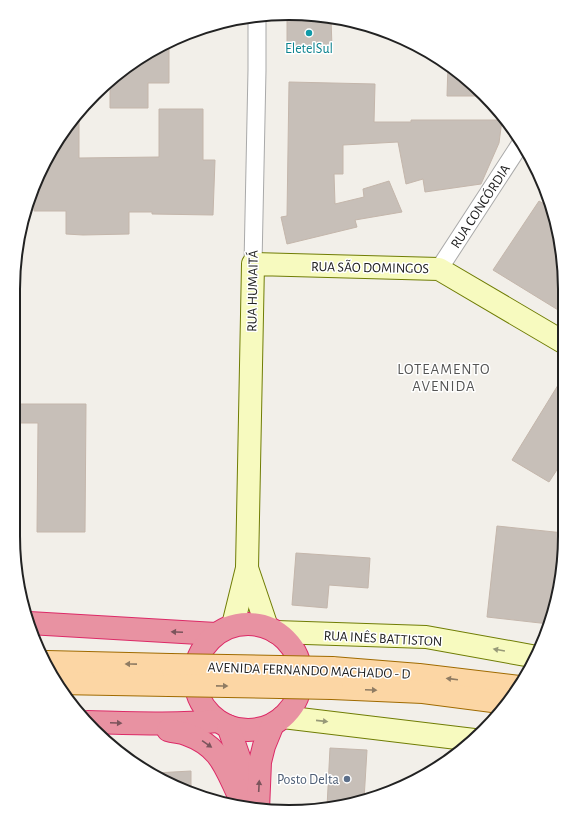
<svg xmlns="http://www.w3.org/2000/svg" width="578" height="825" font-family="'Alegreya Sans',sans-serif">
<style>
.building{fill:#c7bfb8;stroke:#c4b6ab}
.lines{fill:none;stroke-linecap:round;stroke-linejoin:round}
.street-casing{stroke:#a9a9a9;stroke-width:19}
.secondary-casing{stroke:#707d05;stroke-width:24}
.primary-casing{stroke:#a06b00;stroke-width:24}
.highway-casing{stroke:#dc2a67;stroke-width:24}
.street{stroke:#fff;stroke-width:17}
.secondary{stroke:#f7fabf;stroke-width:22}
.primary{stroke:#fcd6a4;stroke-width:22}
.highway{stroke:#e892a2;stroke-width:22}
.primary-bridge-casing{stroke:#a06b00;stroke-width:24;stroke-linecap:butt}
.primary-bridge{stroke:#fcd6a4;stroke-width:22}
.oneway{fill:#7b545c}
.oneway2{fill:#979978}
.oneway3{fill:#8f7c63}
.culture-dot{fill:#0f9aa8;stroke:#fff;stroke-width:1.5}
.service-dot{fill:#5c6f8a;stroke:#fff;stroke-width:1.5}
.labels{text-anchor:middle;stroke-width:3;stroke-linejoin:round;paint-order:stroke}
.culture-label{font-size:14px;fill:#0d838f;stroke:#fff}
.street-label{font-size:14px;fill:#222;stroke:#fff}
.service-label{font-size:14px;fill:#4e5e75;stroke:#fff;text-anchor:end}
.neighbourhood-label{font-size:15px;letter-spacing:1px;fill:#555;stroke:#fff}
.rim{fill:none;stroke:#222;stroke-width:2}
</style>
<rect width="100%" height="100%" fill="#f2efe9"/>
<g class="building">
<path d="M 287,14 L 307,14 L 331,18 L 332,48 L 287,53 Z"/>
<path d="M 169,42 L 169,83 L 148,83 L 148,108 L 110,108 L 110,79 L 151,50 Z"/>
<path d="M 448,64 L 457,70 L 485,96 L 447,96 Z"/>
<path d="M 289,82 L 375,84 L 374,122 L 411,122 L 411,120 L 502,120 L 499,143 L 481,184 L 425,192 L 423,179 L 406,184 L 398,142 L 343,145 L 343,174 L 334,174 L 335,204 L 364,197 L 363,189 L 389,181 L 402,212 L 355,220 L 357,227 L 287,244 L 281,217 L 287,216 Z"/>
<path d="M 159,109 L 203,109 L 203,160 L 215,160 L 213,215 L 152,214 L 152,212 L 129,212 L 129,234 L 83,235 L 66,234 L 66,211 L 34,211 L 34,192 L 50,151 L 79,116 L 79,158 L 159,157 Z"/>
<path d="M 539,201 L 549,207 L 563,253 L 563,313 L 493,270 Z"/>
<path d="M 563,377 L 564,459 L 549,482 L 512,460 Z"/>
<path d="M 15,404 L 86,404 L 85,532 L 37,532 L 38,423 L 15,423 Z"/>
<path d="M 497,526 L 564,533 L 564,554 L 556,607 L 549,624 L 487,617 Z"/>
<path d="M 296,553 L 370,558 L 368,588 L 329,585 L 327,608 L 292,605 Z"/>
<path d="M 330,748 L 367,750 L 364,800 L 343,807 L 327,807 Z"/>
<path d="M 191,771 L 191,793 L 183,791 L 155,773 Z"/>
</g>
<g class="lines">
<g class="street-casing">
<g id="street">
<path d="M 253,264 L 257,70 L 257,15"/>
<path d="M 439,269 L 521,143"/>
</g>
</g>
<g class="secondary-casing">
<g id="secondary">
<path d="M 247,568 L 267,627"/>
<path d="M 233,625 L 247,568 L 253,264 L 439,269 L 563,342"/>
<path d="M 276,632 L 426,637 L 537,657"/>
<path d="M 283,717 L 474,740"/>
</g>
</g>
<g class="primary-casing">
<g id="primary">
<path d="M 47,662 L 170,665"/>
<path d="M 332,668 L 419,675 L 519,687"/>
<path d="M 57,683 L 169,685"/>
<path d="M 332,688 L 423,692 L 508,703"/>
</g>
</g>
<g class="highway-casing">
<g id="highway">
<path d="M 29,623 L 216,634"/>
<circle cx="248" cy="677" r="53"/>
<path d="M 88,722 C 131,723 175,725 218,721"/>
<path d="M 228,726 L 241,763 L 239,795"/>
<path d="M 168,730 C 174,732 180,732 186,734 C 220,746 225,767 239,796"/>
<path d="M 258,810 L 260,762 L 264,746 L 273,724"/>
</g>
</g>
<use href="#street" class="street"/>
<use href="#secondary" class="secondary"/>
<use href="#primary" class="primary"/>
<use href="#highway" class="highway"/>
<g class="primary-bridge-casing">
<g id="primary-bridge">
<path d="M 170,665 L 332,668"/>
<path d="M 169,685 L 332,688"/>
</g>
</g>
<use href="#primary-bridge" class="primary-bridge"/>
</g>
<defs><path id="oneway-solid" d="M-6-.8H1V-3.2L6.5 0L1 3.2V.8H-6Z"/></defs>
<g class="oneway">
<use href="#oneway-solid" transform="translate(177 632) rotate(-177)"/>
<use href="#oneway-solid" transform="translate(116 723) rotate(2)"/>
<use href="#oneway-solid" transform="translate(207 744) rotate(35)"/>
<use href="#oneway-solid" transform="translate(259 786) rotate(-87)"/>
</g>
<g class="oneway2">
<use href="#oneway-solid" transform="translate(499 650) rotate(-170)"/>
<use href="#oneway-solid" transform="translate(322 721) rotate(6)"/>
</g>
<g class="oneway3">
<use href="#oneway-solid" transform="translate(131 664) rotate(-179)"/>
<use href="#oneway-solid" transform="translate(452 679) rotate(-173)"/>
<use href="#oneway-solid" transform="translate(222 686) rotate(1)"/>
<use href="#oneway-solid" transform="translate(371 690) rotate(2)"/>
</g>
<circle class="culture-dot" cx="309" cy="33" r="4"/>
<circle class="service-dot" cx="347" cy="779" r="4"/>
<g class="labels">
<g class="culture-label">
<text x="309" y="53">EletelSul</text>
</g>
<g class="street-label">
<text transform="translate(480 206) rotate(-57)" y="5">RUA CONCÓRDIA</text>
<text transform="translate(370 267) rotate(1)" y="5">RUA SÃO DOMINGOS</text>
<text transform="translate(252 291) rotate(-89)" y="5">RUA HUMAITÁ</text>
<text transform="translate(383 638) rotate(3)" y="5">RUA INÊS BATTISTON</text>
<text transform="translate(309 670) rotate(2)" y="5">AVENIDA FERNANDO MACHADO - D</text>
</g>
<g class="service-label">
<text x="339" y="784">Posto Delta</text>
</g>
<g class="neighbourhood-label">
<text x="444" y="374">LOTEAMENTO<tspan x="444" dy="17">AVENIDA</tspan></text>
</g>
</g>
<path d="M0 0H578V825H0ZM289 20H289A269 269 0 0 1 558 289V536A269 269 0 0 1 289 805H289A269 269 0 0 1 20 536V289A269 269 0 0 1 289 20Z" fill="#fff" fill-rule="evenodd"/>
<path class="rim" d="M289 20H289A269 269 0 0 1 558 289V536A269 269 0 0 1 289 805H289A269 269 0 0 1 20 536V289A269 269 0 0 1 289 20Z"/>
</svg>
